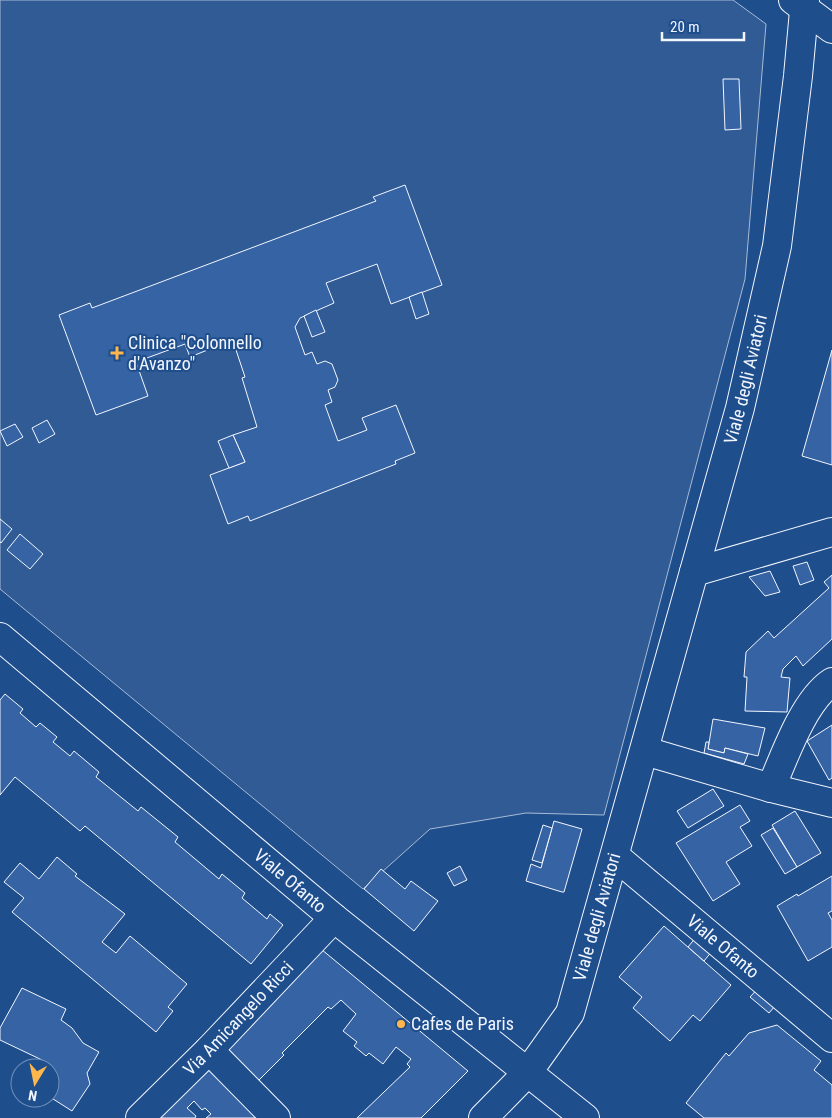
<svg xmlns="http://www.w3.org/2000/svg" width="832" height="1118" font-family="'Roboto Condensed',sans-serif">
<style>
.built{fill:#305b95;stroke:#a8bbd7}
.building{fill:#3563a3;stroke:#f2f6ff}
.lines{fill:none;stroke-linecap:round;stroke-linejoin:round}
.minor-casing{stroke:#f2f6ff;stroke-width:30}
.major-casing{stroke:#f2f6ff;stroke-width:30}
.minor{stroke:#1f4e8c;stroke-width:28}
.major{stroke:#1f4e8c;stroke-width:28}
.poi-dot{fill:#ffb74d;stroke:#1f4e8c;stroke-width:2}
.labels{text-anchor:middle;stroke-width:4;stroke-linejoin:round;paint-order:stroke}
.poi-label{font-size:18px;fill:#f2f6ff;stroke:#1f4e8c;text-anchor:start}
.street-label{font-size:18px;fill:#f2f6ff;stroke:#1f4e8c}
</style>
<rect width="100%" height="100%" fill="#1f4e8c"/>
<path class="built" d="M 0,0 L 733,0 L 766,24 L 745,279 L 604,815 L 526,813 L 430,829 L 363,889 L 0,589 Z"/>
<g class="building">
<path d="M 723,79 L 739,79 L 741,129 L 725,130 Z"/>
<path d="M 405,185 L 442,285 L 391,304 L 377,264 L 326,283 L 334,303 L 300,318 L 295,327 L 305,355 L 312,352 L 317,364 L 325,361 L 332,364 L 338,380 L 335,387 L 328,390 L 332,402 L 325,405 L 338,441 L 367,430 L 362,418 L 396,405 L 415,453 L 395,461 L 396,464 L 250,521 L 248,516 L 228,524 L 210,475 L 245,462 L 233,435 L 257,427 L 242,378 L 245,377 L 236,350 L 225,343 L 190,357 L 185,344 L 136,362 L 148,396 L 96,415 L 59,315 L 90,303 L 92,308 L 376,201 L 373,197 Z"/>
<path d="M 422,292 L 429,314 L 416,319 L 409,297 Z"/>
<path d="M 316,310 L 325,332 L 312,337 L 304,316 Z"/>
<path d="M 832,350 L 832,465 L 802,456 Z"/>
<path d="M 47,420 L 55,434 L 39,443 L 32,428 Z"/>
<path d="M 15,424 L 23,437 L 7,446 L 0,431 Z"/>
<path d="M 233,435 L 245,462 L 229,468 L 218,441 Z"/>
<path d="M 0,519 L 12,529 L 1,543 L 0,542 Z"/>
<path d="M 20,534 L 43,554 L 30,569 L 7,550 Z"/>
<path d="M 807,562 L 814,580 L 800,585 L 793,566 Z"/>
<path d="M 770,571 L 780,592 L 765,596 L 749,577 Z"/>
<path d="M 832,575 L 832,639 L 803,666 L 796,656 L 783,669 L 781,677 L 790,678 L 787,712 L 745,711 L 747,677 L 744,677 L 746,652 L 768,631 L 774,638 L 829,588 L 824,582 Z"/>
<path d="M 5,694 L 23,709 L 20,713 L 36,727 L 40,723 L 57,737 L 53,742 L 70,756 L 74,751 L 99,772 L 96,777 L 138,811 L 141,807 L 178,837 L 175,842 L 219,879 L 222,874 L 245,893 L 242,898 L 267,919 L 270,914 L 283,925 L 251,964 L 85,826 L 80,831 L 15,777 L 0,795 L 0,700 Z"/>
<path d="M 713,719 L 765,728 L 758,756 L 725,748 L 724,753 L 708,749 Z"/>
<path d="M 832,725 L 832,778 L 829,780 L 807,741 Z"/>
<path d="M 706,742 L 709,742 L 708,749 L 724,753 L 725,748 L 748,754 L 744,764 L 704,753 Z"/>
<path d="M 713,789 L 724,806 L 688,828 L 677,811 Z"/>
<path d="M 740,805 L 750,821 L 740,827 L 752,846 L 726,862 L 740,884 L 713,901 L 676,843 Z"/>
<path d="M 795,811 L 821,853 L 797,867 L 772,825 Z"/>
<path d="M 554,821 L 582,829 L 564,892 L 562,892 L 526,881 L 531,864 L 541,868 Z"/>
<path d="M 543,825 L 552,828 L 542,863 L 532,860 Z"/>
<path d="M 773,828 L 797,867 L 785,874 L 761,835 Z"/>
<path d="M 57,857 L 77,874 L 75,876 L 125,914 L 102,942 L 116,953 L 130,936 L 187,984 L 168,1007 L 173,1011 L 156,1032 L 12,912 L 24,898 L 4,882 L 20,863 L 39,879 Z"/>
<path d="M 460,866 L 467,880 L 454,886 L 447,873 Z"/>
<path d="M 381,869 L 405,889 L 411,881 L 438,901 L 414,931 L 364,889 Z"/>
<path d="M 832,876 L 832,911 L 828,913 L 832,920 L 832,947 L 808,961 L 777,906 L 797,894 L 798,896 Z"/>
<path d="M 664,926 L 731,985 L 700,1021 L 693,1015 L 670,1041 L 633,1008 L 642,997 L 619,977 Z"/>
<path d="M 701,931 L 717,945 L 704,961 L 688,947 Z"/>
<path d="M 321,949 L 468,1071 L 421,1118 L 357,1118 L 410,1067 L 407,1064 L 411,1059 L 396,1047 L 383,1064 L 369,1053 L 366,1056 L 354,1046 L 357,1042 L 343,1031 L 356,1014 L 341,1000 L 331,1009 L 328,1007 L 282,1053 L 284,1055 L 258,1081 L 223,1046 Z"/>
<path d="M 762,984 L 781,999 L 769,1013 L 750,997 Z"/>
<path d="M 22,988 L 66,1009 L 61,1020 L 72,1028 L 83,1043 L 99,1052 L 87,1073 L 90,1084 L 72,1111 L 50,1097 L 50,1068 L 39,1068 L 42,1060 L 0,1040 L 0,1028 Z"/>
<path d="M 777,1025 L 821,1061 L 814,1070 L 832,1085 L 832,1118 L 704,1118 L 686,1103 L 726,1053 L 729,1056 L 749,1033 Z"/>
<path d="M 207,1065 L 260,1118 L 206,1118 L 211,1114 L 205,1108 L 202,1110 L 194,1101 L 187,1108 L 196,1116 L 195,1118 L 152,1118 Z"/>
</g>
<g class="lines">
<g class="minor-casing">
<g id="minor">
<path d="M 793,0 L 832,29"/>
<path d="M 694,572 L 832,532"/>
<path d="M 645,751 L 771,788 L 832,803"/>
<path d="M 771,788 C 784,757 804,700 832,682"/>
<path id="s1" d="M 615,856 L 832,1038"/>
<path d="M 209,1050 L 276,1118"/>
<path id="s2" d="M 140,1118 L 209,1050 L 334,918"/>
<path d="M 483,1118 L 528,1072"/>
</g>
</g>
<g class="major-casing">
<g id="major">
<path id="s3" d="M 0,637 L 334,918 L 585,1118"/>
<path id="s4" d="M 528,1072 L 570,1013 L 740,408 L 777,246 L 798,76 L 805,0"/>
</g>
</g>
<use href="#minor" class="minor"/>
<use href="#major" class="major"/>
</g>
<g class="poi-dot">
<path d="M114.5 345.5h5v5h5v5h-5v5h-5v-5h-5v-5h5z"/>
<circle cx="401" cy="1024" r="5"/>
</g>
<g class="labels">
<g class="poi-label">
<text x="128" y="349">Clinica "Colonnello<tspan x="128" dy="21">d'Avanzo"</tspan></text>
<text x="411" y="1030">Cafes de Paris</text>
</g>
<g class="street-label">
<text dy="6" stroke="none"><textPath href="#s4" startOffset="730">Viale degli Aviatori</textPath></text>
<text dy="6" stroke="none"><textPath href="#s3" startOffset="379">Viale Ofanto</textPath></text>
<text dy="6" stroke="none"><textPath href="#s4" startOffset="172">Viale degli Aviatori</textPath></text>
<text dy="6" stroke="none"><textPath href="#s1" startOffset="141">Viale Ofanto</textPath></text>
<text dy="6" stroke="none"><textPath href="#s2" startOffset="140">Via Amicangelo Ricci</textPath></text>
</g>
</g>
<g transform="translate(35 1083) rotate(190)"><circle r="24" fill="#1f4e8c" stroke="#7391ba"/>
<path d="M0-4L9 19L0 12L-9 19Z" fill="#ffb74d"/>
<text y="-8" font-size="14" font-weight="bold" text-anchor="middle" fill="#f2f6ff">N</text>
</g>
<path d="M662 32v8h82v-8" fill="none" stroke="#f2f6ff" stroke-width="2.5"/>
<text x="670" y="32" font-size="15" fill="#f2f6ff" stroke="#1f4e8c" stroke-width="4" paint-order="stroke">20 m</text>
</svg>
